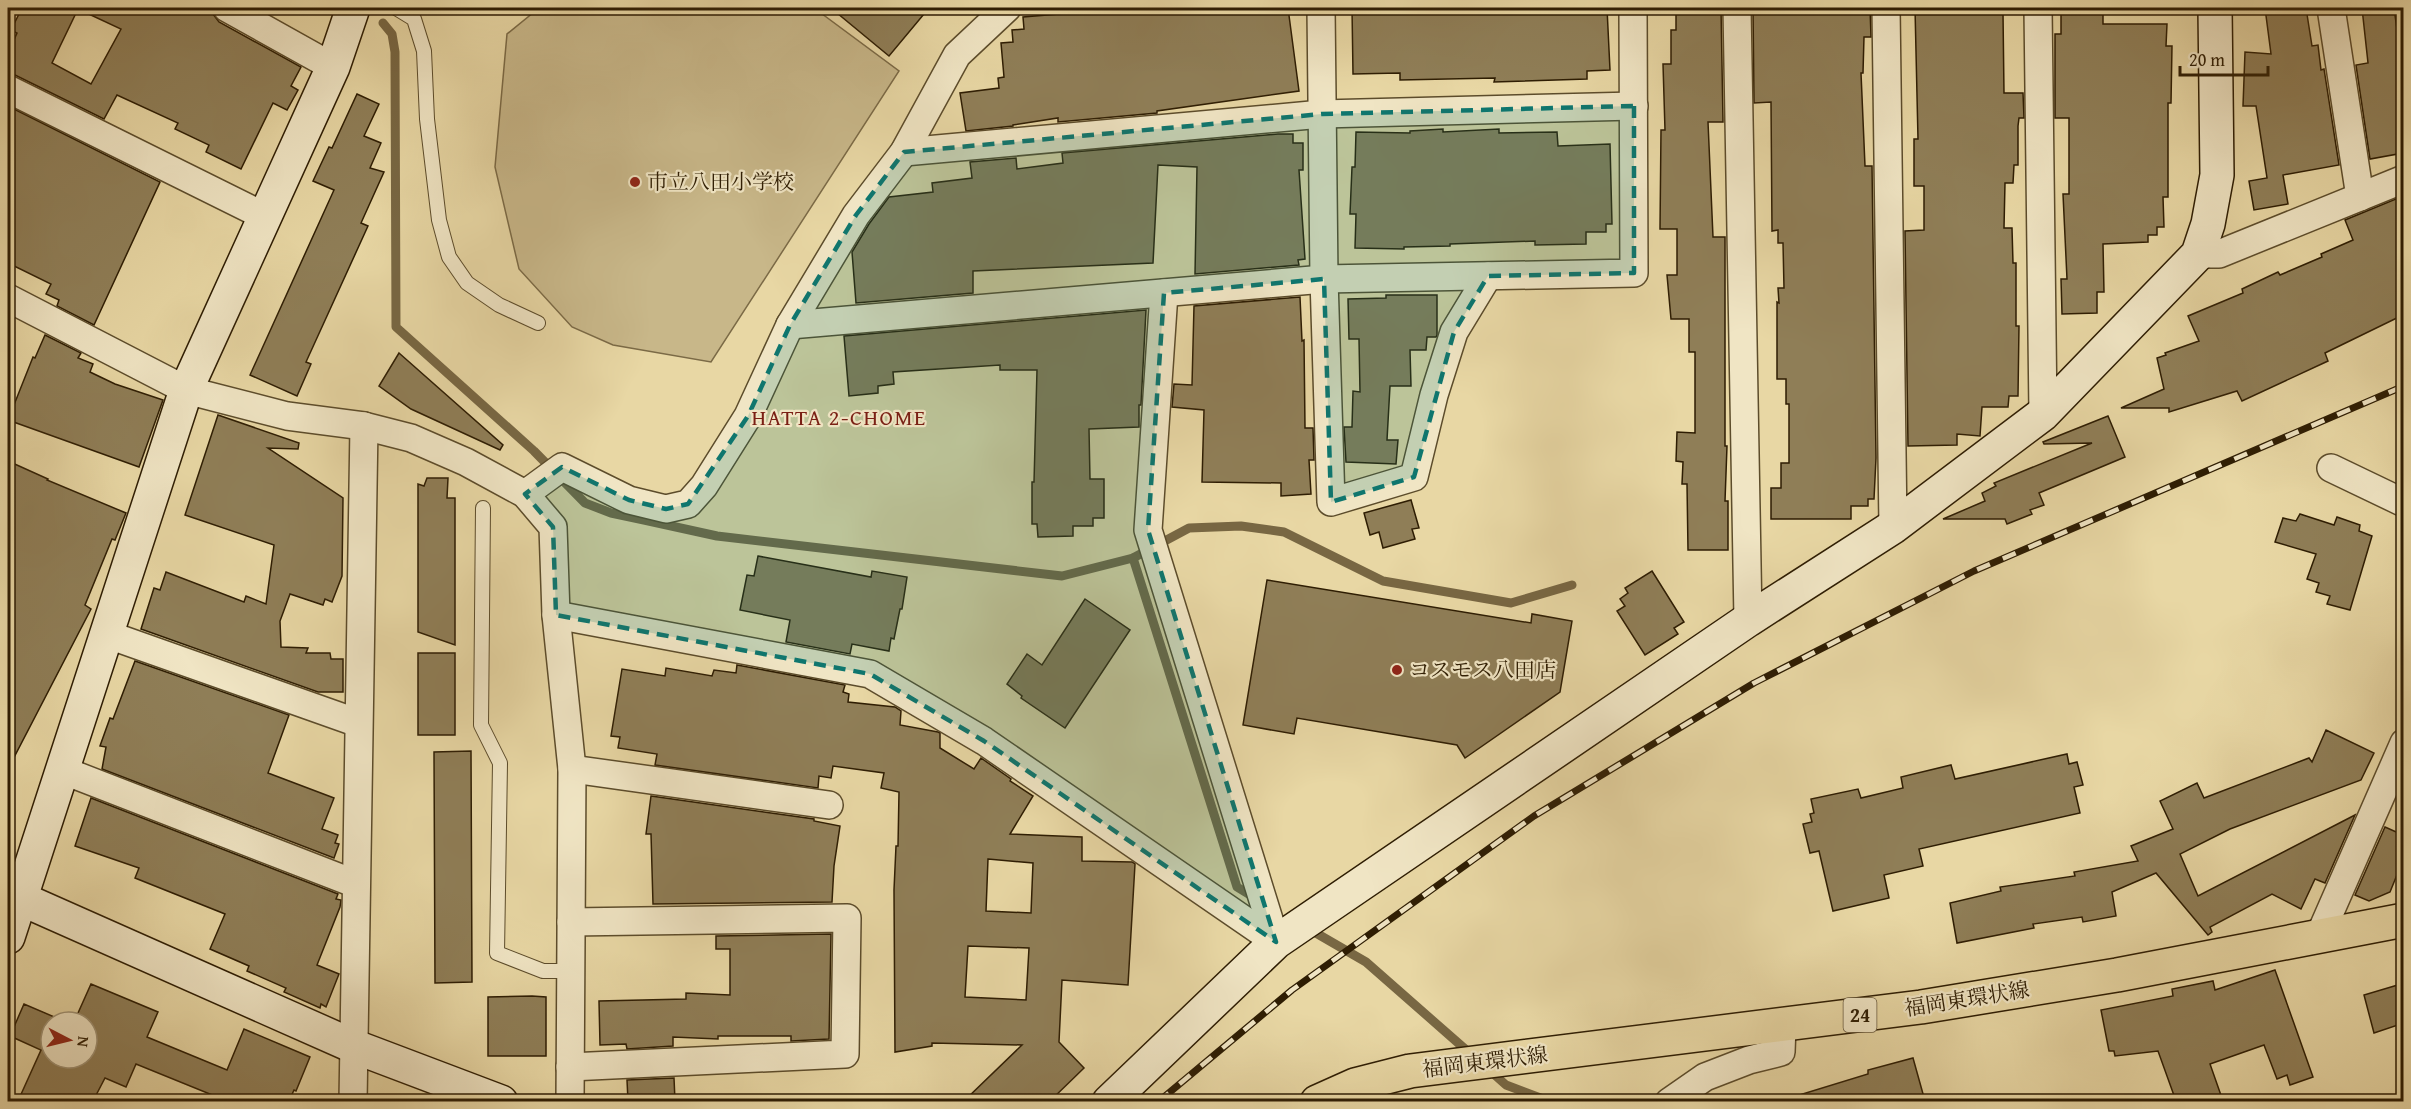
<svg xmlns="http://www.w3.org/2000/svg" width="2411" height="1109" font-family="'Gentium Book Plus','Noto Serif JP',serif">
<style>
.green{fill:#c8b789;stroke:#7b6a46;stroke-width:1.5}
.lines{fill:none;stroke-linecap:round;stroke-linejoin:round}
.stream{stroke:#786743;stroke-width:9}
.building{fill:#8f7e57;stroke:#2e1d03;stroke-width:1.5;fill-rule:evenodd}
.lane-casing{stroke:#5c4c2b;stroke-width:16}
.street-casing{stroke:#5c4c2b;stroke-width:30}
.secondary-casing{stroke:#2e1d03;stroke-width:36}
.primary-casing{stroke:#2e1d03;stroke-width:36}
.lane{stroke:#f0e5c4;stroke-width:14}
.street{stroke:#f0e5c4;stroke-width:27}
.secondary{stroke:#f0e5c4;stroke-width:33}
.primary{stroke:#e8d7a4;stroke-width:33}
.rail-casing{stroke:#2e1d03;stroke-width:7}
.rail{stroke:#f0e5c4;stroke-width:4.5;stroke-dasharray:14;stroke-linecap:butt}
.marked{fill:#0f766e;fill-opacity:0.2;stroke:#0f766e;stroke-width:4.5;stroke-dasharray:12 8;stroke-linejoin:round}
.poi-dot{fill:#8f2418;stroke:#f0e5c4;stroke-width:2}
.labels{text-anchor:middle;stroke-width:4.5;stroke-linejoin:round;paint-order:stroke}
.shield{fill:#f0e5c4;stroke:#68593d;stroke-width:1.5}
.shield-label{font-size:20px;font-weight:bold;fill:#2e1d03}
.poi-label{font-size:21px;fill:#2e1d03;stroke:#f0e5c4;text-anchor:start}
.street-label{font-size:21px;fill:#2e1d03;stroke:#f0e5c4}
.neighbourhood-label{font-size:22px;letter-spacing:1.5px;fill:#7a1f14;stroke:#f0e5c4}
</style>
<rect width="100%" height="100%" fill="#e8d7a4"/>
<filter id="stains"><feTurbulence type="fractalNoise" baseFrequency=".00333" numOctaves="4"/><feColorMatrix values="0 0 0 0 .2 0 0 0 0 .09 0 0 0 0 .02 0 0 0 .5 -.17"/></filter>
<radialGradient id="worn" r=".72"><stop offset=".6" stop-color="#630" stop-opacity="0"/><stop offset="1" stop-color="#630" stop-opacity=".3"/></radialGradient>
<path class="green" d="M 539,8 L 814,8 L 899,71 L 711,362 L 613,345 L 572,327 L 519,269 L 495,167 L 507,34 Z"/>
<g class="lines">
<g class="stream">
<path d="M 383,23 L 392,34 L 395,52 L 396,327 L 534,451 L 585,503 L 611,513 L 644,520 L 717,536 L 1062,576 L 1133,558 L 1189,528 L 1241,526 L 1284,532 L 1383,581 L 1511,603 L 1572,585"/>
<path d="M 1133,558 L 1237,887 L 1255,898"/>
<path d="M 1309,929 L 1366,962 L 1473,1056"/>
<path d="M 1488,1069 L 1506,1085 L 1551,1102"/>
</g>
</g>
<g class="building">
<path d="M 22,8 L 199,8 L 213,14 L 219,22 L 301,67 L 291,86 L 298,90 L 287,110 L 273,103 L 241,169 L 206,152 L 209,145 L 175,129 L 178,123 L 117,95 L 104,119 L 15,75 L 8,73 L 8,53 L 17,33 L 11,30 ZM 78,9 L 121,29 L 91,84 L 52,63 Z"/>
<path d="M 831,8 L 929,8 L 889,56 Z"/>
<path d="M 1094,8 L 1288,8 L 1299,91 L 1157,111 L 1157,113 L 1058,122 L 1058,118 L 1013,125 L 1013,126 L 966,131 L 960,93 L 999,88 L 998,78 L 1004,77 L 1001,43 L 1013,42 L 1012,30 L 1024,29 L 1023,17 L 1095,11 Z"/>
<path d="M 1352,8 L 1607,8 L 1610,70 L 1587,71 L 1587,79 L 1494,82 L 1495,78 L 1400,80 L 1400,73 L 1353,74 Z"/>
<path d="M 1676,8 L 1721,8 L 1723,122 L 1708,122 L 1713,237 L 1725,237 L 1725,446 L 1727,446 L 1725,501 L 1728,501 L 1728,550 L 1688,550 L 1687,484 L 1682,484 L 1683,462 L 1676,461 L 1677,432 L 1695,433 L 1695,352 L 1689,352 L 1689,319 L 1671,319 L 1667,275 L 1677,275 L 1677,229 L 1660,229 L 1661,130 L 1665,130 L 1663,64 L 1671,64 L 1671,30 L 1676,30 Z"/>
<path d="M 1753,8 L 1870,8 L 1871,37 L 1864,37 L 1863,73 L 1861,73 L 1865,166 L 1872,166 L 1876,458 L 1874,499 L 1868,499 L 1868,506 L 1851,506 L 1851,519 L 1771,519 L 1771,488 L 1781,488 L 1781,463 L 1789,463 L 1789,404 L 1786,404 L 1786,379 L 1777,379 L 1777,302 L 1779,303 L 1778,288 L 1784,288 L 1783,243 L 1778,243 L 1778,230 L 1772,231 L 1771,102 L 1754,103 Z"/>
<path d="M 1915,8 L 1953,8 L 1954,13 L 2003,13 L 2004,93 L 2023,93 L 2024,118 L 2019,118 L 2018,126 L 2018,165 L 2014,165 L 2013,183 L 2005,183 L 2004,228 L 2012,228 L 2013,263 L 2016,263 L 2016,326 L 2019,326 L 2018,396 L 2009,396 L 2008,407 L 1982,407 L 1980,436 L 1957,434 L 1957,445 L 1908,446 L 1905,231 L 1924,230 L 1924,186 L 1914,186 L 1914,139 L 1918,139 Z"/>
<path d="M 2061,8 L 2103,8 L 2103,24 L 2167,24 L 2166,46 L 2172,46 L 2171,103 L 2168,103 L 2168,197 L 2163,197 L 2164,227 L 2157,227 L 2157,235 L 2148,235 L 2148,242 L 2103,244 L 2104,292 L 2097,292 L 2097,313 L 2062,314 L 2061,279 L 2067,279 L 2063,194 L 2069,194 L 2069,118 L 2055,118 L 2055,34 L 2061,34 Z"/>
<path d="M 2265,8 L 2306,8 L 2312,46 L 2318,45 L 2321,70 L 2324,69 L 2339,165 L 2283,175 L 2288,204 L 2254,210 L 2249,181 L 2267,178 L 2256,106 L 2243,106 L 2245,52 L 2271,54 Z"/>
<path d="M 2362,8 L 2394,8 L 2403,73 L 2403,153 L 2370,159 L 2356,65 L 2368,63 Z"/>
<path d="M 357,94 L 379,104 L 364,136 L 381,143 L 370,168 L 384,172 L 361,223 L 368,226 L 306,362 L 311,364 L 297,396 L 250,375 L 334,190 L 313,181 L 329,147 L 332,148 Z"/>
<path d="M 8,106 L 160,182 L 94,325 L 57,306 L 59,300 L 46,294 L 51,284 L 8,263 Z"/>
<path d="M 1443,129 L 1443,132 L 1499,129 L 1499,133 L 1557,132 L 1558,146 L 1610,144 L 1612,224 L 1606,224 L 1606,232 L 1586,232 L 1586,244 L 1535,245 L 1535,241 L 1450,244 L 1450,246 L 1404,247 L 1404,249 L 1355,248 L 1356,214 L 1350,214 L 1352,167 L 1355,167 L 1356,132 L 1410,133 L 1410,131 Z"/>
<path d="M 1278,134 L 1293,134 L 1293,143 L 1303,143 L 1303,170 L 1299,170 L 1305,259 L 1298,260 L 1299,265 L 1195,274 L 1197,167 L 1158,165 L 1153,263 L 973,271 L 973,293 L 856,303 L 852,252 L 869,224 L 889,197 L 933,192 L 932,183 L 972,178 L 970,162 L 1016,158 L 1017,169 L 1063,163 L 1062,153 Z"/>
<path d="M 2403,196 L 2403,315 L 2325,353 L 2328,361 L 2242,401 L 2237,391 L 2169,412 L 2169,408 L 2121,408 L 2164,389 L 2157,358 L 2166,355 L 2165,353 L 2199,341 L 2188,316 L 2243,293 L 2242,289 L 2278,272 L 2280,275 L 2322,257 L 2321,254 L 2353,240 L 2345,220 Z"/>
<path d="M 1386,295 L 1437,295 L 1437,335 L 1436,337 L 1427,337 L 1426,350 L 1410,350 L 1411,386 L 1390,386 L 1387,440 L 1398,440 L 1396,464 L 1346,462 L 1344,427 L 1352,427 L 1353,391 L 1360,392 L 1359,339 L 1349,339 L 1348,299 L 1386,298 Z"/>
<path d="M 1300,297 L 1302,341 L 1304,340 L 1305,428 L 1313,428 L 1314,460 L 1309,460 L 1311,494 L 1281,496 L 1281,483 L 1202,482 L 1204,410 L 1172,407 L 1174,384 L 1192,385 L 1194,306 Z"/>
<path d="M 1146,310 L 1141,405 L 1139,405 L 1139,427 L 1089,429 L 1090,479 L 1104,479 L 1104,518 L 1093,518 L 1093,526 L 1073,526 L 1073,536 L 1038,537 L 1037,524 L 1032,524 L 1032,482 L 1034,482 L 1037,370 L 1000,370 L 1000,365 L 893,372 L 894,384 L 878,386 L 878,393 L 849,396 L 844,336 Z"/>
<path d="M 45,335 L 81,353 L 78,358 L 93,364 L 90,372 L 115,384 L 163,400 L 139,467 L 8,420 L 33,357 L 35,358 Z"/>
<path d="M 399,353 L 503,445 L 500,450 L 411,409 L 379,386 Z"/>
<path d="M 218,415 L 299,443 L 298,449 L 268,448 L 343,498 L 342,576 L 332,602 L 325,599 L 323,605 L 290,594 L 280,621 L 281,647 L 308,648 L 306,653 L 330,653 L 331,659 L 343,659 L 343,692 L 318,692 L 141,629 L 154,588 L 160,590 L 166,572 L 244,602 L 246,596 L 266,604 L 274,545 L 185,515 Z"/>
<path d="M 2108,416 L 2125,457 L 2039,493 L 2044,505 L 2030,510 L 2032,514 L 2007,524 L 2005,519 L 1943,519 L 1985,501 L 1982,493 L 1996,486 L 1994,483 L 2092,443 L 2044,444 L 2043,442 Z"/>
<path d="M 8,461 L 48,479 L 47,480 L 126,513 L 115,540 L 112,539 L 85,605 L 91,609 L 8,769 Z"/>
<path d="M 427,478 L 448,478 L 447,498 L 455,498 L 455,645 L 418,632 L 418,484 L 424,486 Z"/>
<path d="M 1411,500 L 1419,528 L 1412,529 L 1415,539 L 1383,548 L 1379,532 L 1370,535 L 1364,513 Z"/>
<path d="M 2300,514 L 2334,525 L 2337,517 L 2360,525 L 2359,531 L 2372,536 L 2350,610 L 2327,604 L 2330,596 L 2316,592 L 2319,583 L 2307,579 L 2316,554 L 2275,542 L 2283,518 L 2296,521 Z"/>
<path d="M 758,556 L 871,577 L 872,571 L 907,577 L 902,609 L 900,609 L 894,639 L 891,638 L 889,651 L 852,644 L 850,654 L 786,642 L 790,620 L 740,610 L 747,575 L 754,576 Z"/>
<path d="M 1652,571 L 1684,622 L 1674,628 L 1678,634 L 1645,655 L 1617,611 L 1625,606 L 1620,599 L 1628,593 L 1625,588 Z"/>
<path d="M 1267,580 L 1531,623 L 1532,614 L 1572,621 L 1560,692 L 1465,758 L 1457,745 L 1297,718 L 1294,734 L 1243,725 Z"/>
<path d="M 1085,599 L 1130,630 L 1065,728 L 1021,698 L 1022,696 L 1007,684 L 1027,654 L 1042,665 Z"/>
<rect x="418" y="653" width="37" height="82"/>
<path d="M 135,661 L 289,715 L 268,773 L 334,798 L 322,829 L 338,835 L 335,843 L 339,844 L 334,858 L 102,769 L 106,747 L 100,746 L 110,718 L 113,719 Z"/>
<path d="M 737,665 L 845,685 L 843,692 L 849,694 L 848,702 L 895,707 L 901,711 L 900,725 L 938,732 L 940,733 L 940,748 L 974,769 L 981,758 L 1011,779 L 1010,781 L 1033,796 L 1010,834 L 1082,837 L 1082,861 L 1132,862 L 1135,864 L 1128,985 L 1062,980 L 1059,1042 L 1084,1068 L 1050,1101 L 964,1101 L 1022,1045 L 932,1043 L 932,1046 L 895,1052 L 894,890 L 896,846 L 898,846 L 899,792 L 881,788 L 884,773 L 833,766 L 831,778 L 819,776 L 818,788 L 655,765 L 657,754 L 618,748 L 620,737 L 611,736 L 622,669 L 665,676 L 666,668 L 712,676 L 714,670 L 736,673 ZM 988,859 L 1033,863 L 1031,913 L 986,911 ZM 968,946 L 1029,948 L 1026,1000 L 965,997 Z"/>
<path d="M 2326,730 L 2374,753 L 2361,780 L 2230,829 L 2180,854 L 2198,896 L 2355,815 L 2325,883 L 2315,879 L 2301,909 L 2272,894 L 2210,927 L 2212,932 L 2208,935 L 2156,873 L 2112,892 L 2116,916 L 2083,922 L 2082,917 L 2033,924 L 2034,928 L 1957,943 L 1950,903 L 2001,891 L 2000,887 L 2075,876 L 2074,872 L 2138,861 L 2131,846 L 2173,829 L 2160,801 L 2197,783 L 2204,798 L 2309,758 L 2312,762 Z"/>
<path d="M 471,751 L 472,982 L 435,983 L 434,752 Z"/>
<path d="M 2067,754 L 2069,764 L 2077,762 L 2083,785 L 2074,787 L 2080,813 L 1919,849 L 1923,866 L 1884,875 L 1889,898 L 1833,911 L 1819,851 L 1810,853 L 1803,824 L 1812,822 L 1810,814 L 1814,813 L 1811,799 L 1858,789 L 1861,798 L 1903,788 L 1901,777 L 1951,765 L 1955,779 Z"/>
<path d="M 651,796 L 814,819 L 814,821 L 840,826 L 834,866 L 832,902 L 653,904 L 651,834 L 646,834 Z"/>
<path d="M 91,798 L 338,894 L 336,899 L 341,900 L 340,907 L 317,965 L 339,974 L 326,1007 L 321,1004 L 320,1008 L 284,992 L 286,988 L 247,971 L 249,966 L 210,949 L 225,914 L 135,878 L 139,868 L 75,846 Z"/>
<path d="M 2385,827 L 2403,835 L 2403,860 L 2390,892 L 2369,901 L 2355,895 Z"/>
<path d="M 831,934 L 829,1039 L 791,1041 L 791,1036 L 718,1036 L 718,1039 L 673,1037 L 673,1046 L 627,1049 L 626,1044 L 600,1045 L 599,1001 L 686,999 L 686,993 L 730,995 L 730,949 L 716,949 L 716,936 Z"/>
<path d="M 2275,970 L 2313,1077 L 2290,1085 L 2287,1075 L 2277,1079 L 2264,1045 L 2210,1064 L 2223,1101 L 2176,1101 L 2158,1051 L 2115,1056 L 2114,1051 L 2109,1051 L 2101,1010 L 2173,996 L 2172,989 L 2213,981 L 2215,990 Z"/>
<path d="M 91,984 L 158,1012 L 147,1037 L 227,1070 L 244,1029 L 310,1057 L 296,1091 L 294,1090 L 289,1101 L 227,1101 L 136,1064 L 126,1087 L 105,1078 L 93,1101 L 18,1101 L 41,1050 L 10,1036 L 24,1004 L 66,1022 L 51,1022 L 51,1058 L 87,1058 L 87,1022 L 74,1022 Z"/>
<path d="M 2401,984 L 2403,1004 L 2398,1025 L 2374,1033 L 2364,995 Z"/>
<path d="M 532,996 L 546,997 L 546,1056 L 488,1056 L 488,997 Z"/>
<path d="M 1913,1058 L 1925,1101 L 1797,1101 L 1796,1096 L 1868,1074 L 1868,1070 Z"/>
<path d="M 674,1078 L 675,1101 L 628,1101 L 627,1080 Z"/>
</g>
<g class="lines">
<g class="lane-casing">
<g id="lane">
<path d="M 396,8 L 414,19 L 424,51 L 427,119 L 439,220 L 449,257 L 467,283 L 499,305 L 538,323"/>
<path d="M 483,508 L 481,725 L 500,763 L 497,953 L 543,971 L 571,971"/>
</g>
</g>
<g class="street-casing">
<g id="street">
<path d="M 227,8 L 333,67"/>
<path d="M 1321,8 L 1324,279 L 1331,502 L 1414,477 L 1434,395 L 1454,332 L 1488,276"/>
<path d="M 1737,8 L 1748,620"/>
<path d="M 1886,8 L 1893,527"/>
<path d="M 2038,8 L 2043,414"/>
<path d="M 2331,8 L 2360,197"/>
<path d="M 8,89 L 266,217"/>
<path d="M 904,152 L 1322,114 L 1634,106"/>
<path d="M 2198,254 L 2219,254 L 2404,179"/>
<path d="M 1164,293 L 1148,530 L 1276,942"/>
<path d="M 8,298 L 186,390 L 287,416 L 364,426 L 411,438 L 466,462 L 525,494 L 553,527 L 556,615 L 572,769 L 570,1102"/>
<path d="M 790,325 L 1324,279 L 1634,273 L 1633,8"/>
<path d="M 2331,468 L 2404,503"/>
<path d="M 525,494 L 562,467 L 629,500 L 666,509 L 688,504 L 704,486 L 748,416 L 790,325 L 856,215 L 904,152 L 957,55 L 1007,8"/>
<path d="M 556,615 L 870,674 L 984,741 L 1276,942"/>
<path d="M 106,634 L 358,723"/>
<path d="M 572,769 L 829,805"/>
<path d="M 62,770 L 356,884"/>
<path d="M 2319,937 L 2404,743"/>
<path d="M 570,1067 L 845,1054 L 847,918 L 571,922"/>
<path d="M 353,1102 L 364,426"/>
<path d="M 1669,1102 L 1705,1077 L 1749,1060 L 1781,1052 L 1782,1026"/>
</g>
</g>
<g class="secondary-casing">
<g id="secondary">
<path d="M 8,893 L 353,1046 L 501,1102"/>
<path d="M 8,937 L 186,390 L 333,67 L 353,8"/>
<path d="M 1109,1102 L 1276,942 L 1748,620 L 1893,527 L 2043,414 L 2198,254 L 2208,224 L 2217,175 L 2215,8"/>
</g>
</g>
<g class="primary-casing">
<path id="primary" d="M 1317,1102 L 1355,1085 L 1410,1071 L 1921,1007 L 2117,975 L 2404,920"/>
</g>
<use href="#lane" class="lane"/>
<use href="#street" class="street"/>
<use href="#secondary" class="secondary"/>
<use href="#primary" class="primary"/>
<g class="rail-casing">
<path id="rail" d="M 1158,1102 L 1292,990 L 1534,816 L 1754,683 L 1974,571 L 2404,386"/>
</g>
<use href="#rail" class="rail"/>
</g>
<path class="marked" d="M 1634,106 L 1634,273 L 1488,276 L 1454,332 L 1414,477 L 1331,502 L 1324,279 L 1164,293 L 1148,530 L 1276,942 L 984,741 L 870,674 L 556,615 L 553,527 L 525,494 L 562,467 L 629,500 L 666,509 L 688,504 L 748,416 L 790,325 L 856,215 L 904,152 L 1322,114 Z"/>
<g class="poi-dot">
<circle cx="635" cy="182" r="6"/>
<circle cx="1397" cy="670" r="6"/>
</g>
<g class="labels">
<rect class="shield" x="1843.5" y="998" width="33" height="34" rx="4.5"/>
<g class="shield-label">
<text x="1860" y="1022">24</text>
</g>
<g class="poi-label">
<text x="647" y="189">市立八田小学校</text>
<text x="1409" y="677">コスモス八田店</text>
</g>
<g class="street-label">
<text transform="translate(1967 999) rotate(-9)" y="7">福岡東環状線</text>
<text transform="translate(1485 1062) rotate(-7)" y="7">福岡東環状線</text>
</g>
<g class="neighbourhood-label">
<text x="839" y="425">HATTA 2-CHOME</text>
</g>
</g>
<rect width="2411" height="1109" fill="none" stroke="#e8d7a4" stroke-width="30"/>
<rect x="9" y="9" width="2393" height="1091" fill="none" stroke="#2e1d03" stroke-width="3"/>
<rect x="15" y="15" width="2381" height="1079" fill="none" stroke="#2e1d03" stroke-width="1.5"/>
<g transform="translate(69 1040) rotate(97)"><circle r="28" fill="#f0e5c4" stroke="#a29577" stroke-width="1.5"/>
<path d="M0-4.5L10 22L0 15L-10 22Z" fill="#8f2418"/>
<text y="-9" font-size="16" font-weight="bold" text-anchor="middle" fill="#2e1d03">N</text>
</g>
<path d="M2180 66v9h88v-9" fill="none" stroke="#2e1d03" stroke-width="3"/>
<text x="2189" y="66" font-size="18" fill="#2e1d03" stroke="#f0e5c4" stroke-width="4.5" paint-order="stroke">20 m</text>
<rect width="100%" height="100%" filter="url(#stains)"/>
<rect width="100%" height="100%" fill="url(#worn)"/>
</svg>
